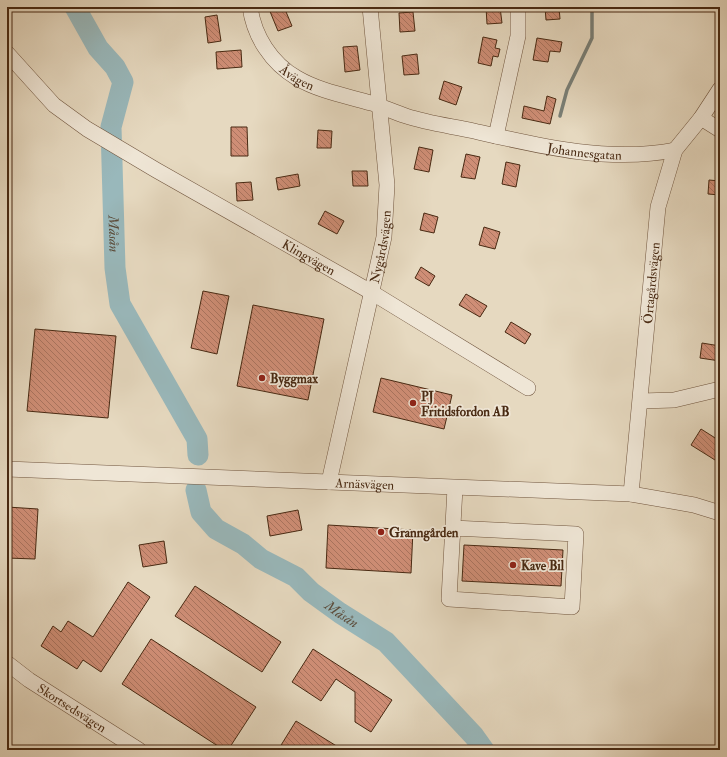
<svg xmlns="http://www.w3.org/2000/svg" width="727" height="757" font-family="'IM FELL Double Pica',serif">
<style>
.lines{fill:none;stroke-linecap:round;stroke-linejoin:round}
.stream{stroke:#797f77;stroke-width:3.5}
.river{stroke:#99b8bb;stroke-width:21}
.building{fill:url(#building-back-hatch);stroke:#482912}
.minor-casing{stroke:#70553e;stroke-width:16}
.minor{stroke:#efe6d6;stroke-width:15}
.poi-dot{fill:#8f2418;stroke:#efe6d6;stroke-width:1.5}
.labels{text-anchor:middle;stroke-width:3.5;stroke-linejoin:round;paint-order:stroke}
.street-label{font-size:13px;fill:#482912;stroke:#efe6d6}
.poi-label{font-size:13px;font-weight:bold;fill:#482912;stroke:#efe6d6;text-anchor:start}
.water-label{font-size:14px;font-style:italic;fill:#5c4d3c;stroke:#efe6d6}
</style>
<defs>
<pattern id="building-back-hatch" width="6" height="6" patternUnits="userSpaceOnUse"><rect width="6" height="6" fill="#cf8e76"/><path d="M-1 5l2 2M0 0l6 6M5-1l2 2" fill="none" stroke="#aa745f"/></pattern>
</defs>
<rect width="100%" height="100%" fill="#e6d9c0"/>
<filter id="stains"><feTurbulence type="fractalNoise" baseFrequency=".005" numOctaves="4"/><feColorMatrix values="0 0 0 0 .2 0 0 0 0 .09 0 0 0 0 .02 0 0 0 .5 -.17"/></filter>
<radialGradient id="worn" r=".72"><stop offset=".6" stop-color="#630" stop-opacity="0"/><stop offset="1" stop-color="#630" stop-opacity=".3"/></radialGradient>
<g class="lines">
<path class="stream" d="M 560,116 L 567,90 L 592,38 L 592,7"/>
<g class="river">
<path id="s1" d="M 75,7 L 98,48 L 115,67 L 123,82 L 111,127 L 115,268 L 120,304 L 197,439 L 198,455"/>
<path id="s2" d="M 196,490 L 201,512 L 216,529 L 243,544 L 261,559 L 296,577 L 311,592 L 340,613 L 386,642 L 474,736 L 484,750"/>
</g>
</g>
<g class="building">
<path d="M 274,7 L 284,7 L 292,26 L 278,31 L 269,9 Z"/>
<path d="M 486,7 L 500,7 L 502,23 L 487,24 Z"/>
<path d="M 545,7 L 559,7 L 560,19 L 546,20 Z"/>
<path d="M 413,12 L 415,31 L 400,32 L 399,13 Z"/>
<path d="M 217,15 L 221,41 L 208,43 L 205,17 Z"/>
<path d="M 483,37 L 497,40 L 495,48 L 500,49 L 498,57 L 493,56 L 491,66 L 478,63 Z"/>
<path d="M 537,38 L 562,42 L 560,52 L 550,51 L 548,62 L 533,60 Z"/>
<path d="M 357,46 L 360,70 L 345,72 L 343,47 Z"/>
<path d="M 241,50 L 242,67 L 217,69 L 216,52 Z"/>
<path d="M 417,54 L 419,74 L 404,75 L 402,56 Z"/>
<path d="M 444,81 L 462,87 L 456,105 L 439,99 Z"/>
<path d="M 547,96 L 556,99 L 550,124 L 522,118 L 524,106 L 544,111 Z"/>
<path d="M 231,127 L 247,127 L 248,156 L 231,156 Z"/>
<path d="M 318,130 L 332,131 L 331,148 L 317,148 Z"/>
<path d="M 419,147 L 433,150 L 429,172 L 414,169 Z"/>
<path d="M 466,154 L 480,157 L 475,179 L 461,177 Z"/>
<path d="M 506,162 L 520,165 L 516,187 L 502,184 Z"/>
<path d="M 352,171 L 367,171 L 368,186 L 353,186 Z"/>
<path d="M 298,174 L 300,186 L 278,190 L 276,178 Z"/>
<path d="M 709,180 L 720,181 L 720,195 L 708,194 Z"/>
<path d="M 251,182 L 253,200 L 237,201 L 236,183 Z"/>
<path d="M 325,211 L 344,221 L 337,234 L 318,224 Z"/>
<path d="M 424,213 L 438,217 L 434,233 L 420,230 Z"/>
<path d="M 484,227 L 500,232 L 495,249 L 479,245 Z"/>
<path d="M 421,267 L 435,276 L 429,286 L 415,278 Z"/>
<path d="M 203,291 L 229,296 L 217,354 L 191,348 Z"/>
<path d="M 466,294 L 487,306 L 480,317 L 459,305 Z"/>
<path d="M 253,305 L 324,319 L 308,400 L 237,386 Z"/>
<path d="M 511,322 L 531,334 L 525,344 L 505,332 Z"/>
<path d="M 35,329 L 116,336 L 108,418 L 27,411 Z"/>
<path d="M 702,343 L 720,346 L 720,361 L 700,358 Z"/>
<path d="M 381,378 L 452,395 L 444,429 L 373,412 Z"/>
<path d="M 701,429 L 720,441 L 720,452 L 715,460 L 691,445 Z"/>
<path d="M 7,507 L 38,509 L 35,559 L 7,558 Z"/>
<path d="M 298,510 L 302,530 L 270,536 L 267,516 Z"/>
<path d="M 328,525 L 413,530 L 411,573 L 326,568 Z"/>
<path d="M 164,541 L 167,563 L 143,567 L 139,545 Z"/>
<path d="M 464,545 L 563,550 L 561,586 L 462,581 Z"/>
<path d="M 128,582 L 150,597 L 101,672 L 83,660 L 77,669 L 41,646 L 53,626 L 61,632 L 68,621 L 93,637 Z"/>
<path d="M 195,586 L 281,642 L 262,672 L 175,616 Z"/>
<path d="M 151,639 L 256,707 L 228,750 L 224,750 L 122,684 Z"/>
<path d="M 313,649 L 392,700 L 371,732 L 355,722 L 355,692 L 336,679 L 321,701 L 292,682 Z"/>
<path d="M 296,721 L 343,750 L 278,750 Z"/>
</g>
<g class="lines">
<g class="minor-casing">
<g id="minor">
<path id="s3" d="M 250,7 C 254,36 271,63 297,78 C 319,91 347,96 371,103 C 383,107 394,112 406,116 C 427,123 451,126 474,131 C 539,146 608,163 675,150"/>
<path id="s4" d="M 7,53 L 54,105 L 87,129 L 156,170 L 371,292 L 528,388"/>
<path d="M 701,118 L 720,130"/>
<path d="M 496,136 L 518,36 L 518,7"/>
<path d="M 641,401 L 674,400 L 720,389"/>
<path id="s5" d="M 7,469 L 631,494 L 694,505 L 720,513"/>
<path id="s6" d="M 329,482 L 384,237 L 387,185 L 370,7"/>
<path id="s7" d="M 631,494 L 658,207 L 675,150 L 701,118 L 720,89"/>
<path d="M 453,528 L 576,534 L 572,607 L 449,599 L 455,488"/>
<path id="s8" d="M 7,663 L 29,680 L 139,750"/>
</g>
</g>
<use href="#minor" class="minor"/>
</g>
<g class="poi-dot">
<circle cx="262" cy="378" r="4"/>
<circle cx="413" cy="403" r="4"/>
<circle cx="381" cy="532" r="4"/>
<circle cx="513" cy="565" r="4"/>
</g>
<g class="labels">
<g class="street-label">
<text dy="5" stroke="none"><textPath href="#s3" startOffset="88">Åvägen</textPath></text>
<text dy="5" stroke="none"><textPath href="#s3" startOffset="386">Johannesgatan</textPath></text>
<text dy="5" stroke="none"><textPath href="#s6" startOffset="241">Nygårdsvägen</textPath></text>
<text dy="5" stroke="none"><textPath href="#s4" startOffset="367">Klingvägen</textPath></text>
<text dy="5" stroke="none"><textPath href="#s7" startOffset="212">Örtagårdsvägen</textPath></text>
<text dy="5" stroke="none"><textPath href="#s5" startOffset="358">Arnäsvägen</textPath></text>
<text dy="5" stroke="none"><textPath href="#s8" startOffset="79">Skortsedsvägen</textPath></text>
</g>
<g class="poi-label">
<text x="270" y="383">Byggmax</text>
<text x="421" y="401">PJ<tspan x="421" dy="15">Fritidsfordon AB</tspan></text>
<text x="389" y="537">Granngården</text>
<text x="521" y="570">Kave Bil</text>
</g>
<g class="water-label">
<text dy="5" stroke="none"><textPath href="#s1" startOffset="243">Måsån</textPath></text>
<text dy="5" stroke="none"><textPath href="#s2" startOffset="198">Måsån</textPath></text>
</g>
</g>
<rect width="727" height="757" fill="none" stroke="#e6d9c0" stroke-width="24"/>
<rect x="8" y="8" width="711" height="741" fill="none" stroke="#482912" stroke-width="2"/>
<rect x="12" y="12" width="703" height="733" fill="none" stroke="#482912"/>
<rect width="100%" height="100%" filter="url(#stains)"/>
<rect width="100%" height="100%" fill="url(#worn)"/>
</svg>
